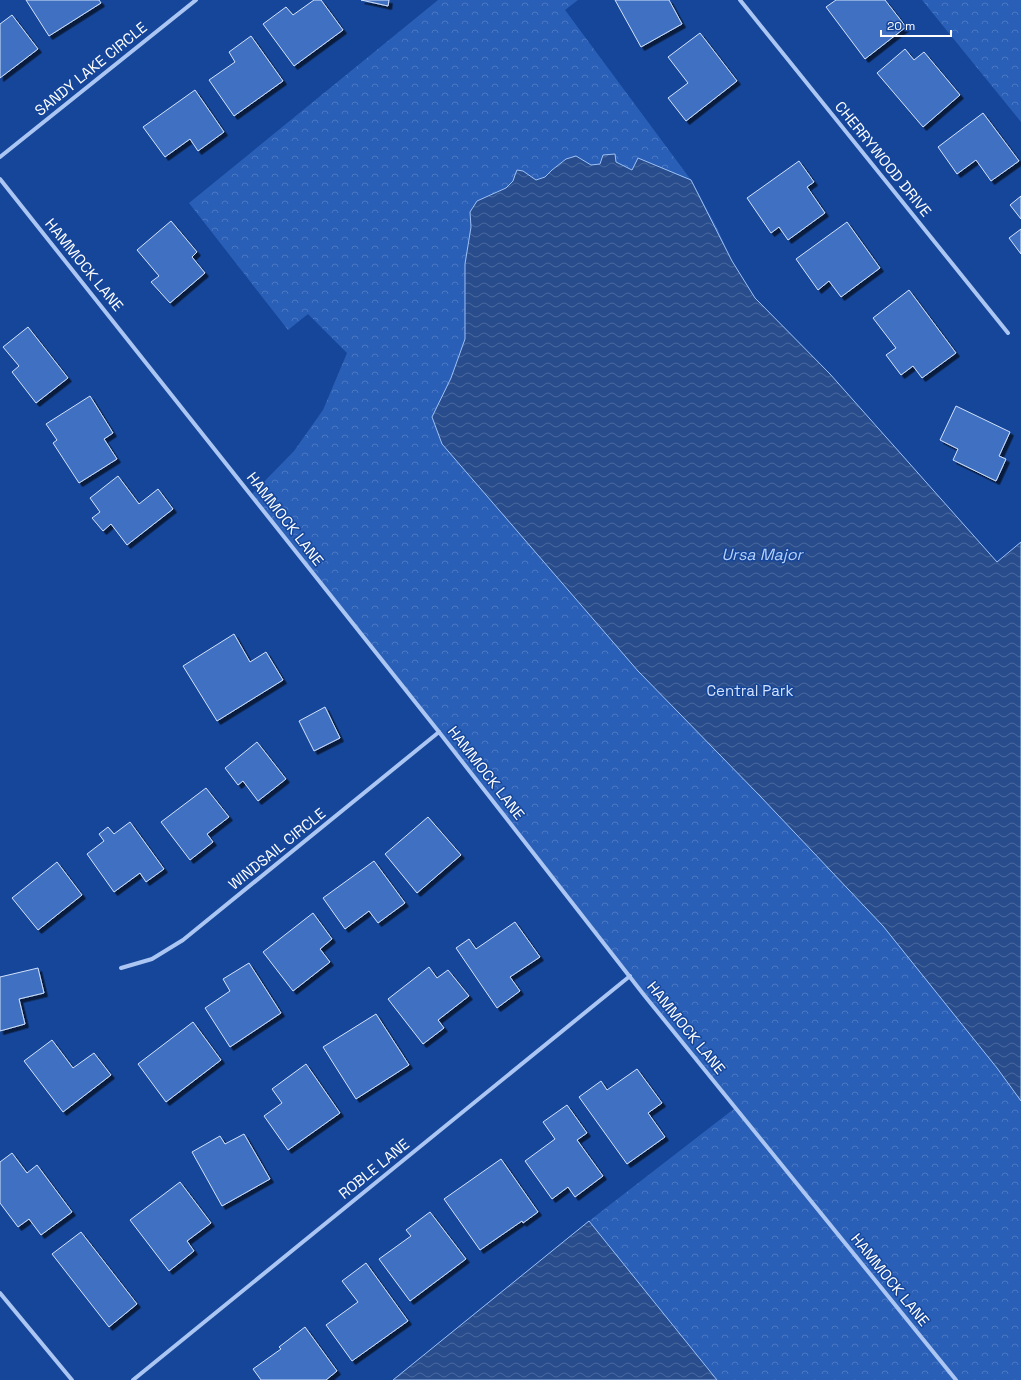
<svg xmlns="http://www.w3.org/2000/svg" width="1021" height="1380" font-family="'Space Grotesk',sans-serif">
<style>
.forest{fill:url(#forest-crowns)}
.water{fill:url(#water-waves);stroke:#9dc0f5}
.building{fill:#3f70c1;stroke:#d2e2fc;filter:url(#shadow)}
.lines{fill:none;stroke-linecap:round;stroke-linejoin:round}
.minor{stroke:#abc6f2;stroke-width:4}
.labels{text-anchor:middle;stroke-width:3;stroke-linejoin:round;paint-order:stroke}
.street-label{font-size:15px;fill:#fff;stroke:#16469a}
.park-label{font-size:15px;fill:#d2e2fc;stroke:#16469a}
.water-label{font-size:16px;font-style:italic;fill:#b7d1f9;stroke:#16469a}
</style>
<defs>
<pattern id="forest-crowns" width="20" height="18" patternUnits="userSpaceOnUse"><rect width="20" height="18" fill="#295fb7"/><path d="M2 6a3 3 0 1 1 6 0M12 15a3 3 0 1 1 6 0" fill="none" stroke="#4977c2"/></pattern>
<pattern id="water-waves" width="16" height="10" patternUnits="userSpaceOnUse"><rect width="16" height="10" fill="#294d8c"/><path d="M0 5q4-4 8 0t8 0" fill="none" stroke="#49689d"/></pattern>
<filter id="shadow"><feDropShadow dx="3.5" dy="3.5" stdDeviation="0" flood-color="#0009"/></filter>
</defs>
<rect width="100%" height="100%" fill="#16469a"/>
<g class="forest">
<path d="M 438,0 L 578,0 L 565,10 L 691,180 L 716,226 L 732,261 L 755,298 L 830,374 L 997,562 L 1021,542 L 1021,1380 L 393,1380 L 589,1221 L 735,1108 L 251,495 L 294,451 L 323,410 L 347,353 L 308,314 L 288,330 L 189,203 Z"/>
<path d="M 922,0 L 1021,0 L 1021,122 Z"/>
</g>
<g class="water">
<path d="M 615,154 L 616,162 L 632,170 L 638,158 L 691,180 L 732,261 L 755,298 L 830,374 L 997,562 L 1021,542 L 1021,1101 L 997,1068 L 883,926 L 760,796 L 638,671 L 442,444 L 432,417 L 451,378 L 465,339 L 465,264 L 471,227 L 470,212 L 477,201 L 506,188 L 513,181 L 515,175 L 517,170 L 523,171 L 536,180 L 545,177 L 552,170 L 566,159 L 576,156 L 591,165 L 600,164 L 603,155 Z"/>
<path d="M 589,1221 L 717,1380 L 393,1380 Z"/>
</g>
<g class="building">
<path d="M 26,0 L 99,0 L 101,3 L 49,36 Z"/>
<path d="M 314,0 L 321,0 L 343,30 L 294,66 L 263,24 L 286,7 L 293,15 Z"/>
<path d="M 361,0 L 389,0 L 388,6 Z"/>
<path d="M 615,0 L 669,0 L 682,24 L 641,47 Z"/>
<path d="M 836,0 L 885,0 L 906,27 L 865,59 L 826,7 Z"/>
<path d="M 12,15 L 38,49 L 0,78 L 0,24 Z"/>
<path d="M 700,33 L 737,81 L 686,121 L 668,98 L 688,83 L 668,57 Z"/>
<path d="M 251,36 L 283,81 L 234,116 L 209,80 L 235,62 L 229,52 Z"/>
<path d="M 905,49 L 914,60 L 924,52 L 960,95 L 923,127 L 877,73 Z"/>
<path d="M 195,90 L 224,132 L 198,151 L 190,139 L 165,157 L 143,127 Z"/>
<path d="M 983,113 L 1019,161 L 991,181 L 976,160 L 957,174 L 938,147 Z"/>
<path d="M 799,161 L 814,182 L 807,187 L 825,213 L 788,240 L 779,227 L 771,233 L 747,198 Z"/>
<path d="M 1021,196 L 1021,219 L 1010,205 Z"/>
<path d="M 171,221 L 197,252 L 192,257 L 205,273 L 170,303 L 151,282 L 159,276 L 137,250 Z"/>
<path d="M 847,222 L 880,268 L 841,297 L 829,281 L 818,290 L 796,259 Z"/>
<path d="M 1021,229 L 1021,254 L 1009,238 Z"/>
<path d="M 909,290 L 956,353 L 922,378 L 913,366 L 901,375 L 886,355 L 896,348 L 873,318 Z"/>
<path d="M 28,327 L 68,378 L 36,403 L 12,372 L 19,366 L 3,347 Z"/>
<path d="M 90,396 L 113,433 L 104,439 L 117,459 L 79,483 L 53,443 L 57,440 L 46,424 Z"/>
<path d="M 956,406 L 1010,432 L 999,456 L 1006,459 L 996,481 L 953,460 L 958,449 L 940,440 Z"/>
<path d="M 118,476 L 139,504 L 158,489 L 173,509 L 127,545 L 111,524 L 103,531 L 92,518 L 100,512 L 90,498 Z"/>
<path d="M 234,634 L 250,662 L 266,652 L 283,680 L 217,721 L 183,666 Z"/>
<path d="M 325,707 L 340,738 L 314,751 L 299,721 Z"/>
<path d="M 257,742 L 286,779 L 258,801 L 243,781 L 238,785 L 225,768 Z"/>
<path d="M 206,788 L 229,817 L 207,834 L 213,842 L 190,860 L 161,822 Z"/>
<path d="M 428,817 L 461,855 L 417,893 L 385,854 Z"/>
<path d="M 130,822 L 164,869 L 146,882 L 140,873 L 114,892 L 87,854 L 104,841 L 99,834 L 108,827 L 114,834 Z"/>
<path d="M 374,861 L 405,903 L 378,923 L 369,911 L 345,929 L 323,898 Z"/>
<path d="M 57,862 L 82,895 L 38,930 L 12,898 Z"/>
<path d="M 313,913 L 332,939 L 320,949 L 330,962 L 293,991 L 263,952 Z"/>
<path d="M 515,922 L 540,957 L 510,977 L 520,991 L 497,1008 L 456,948 L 469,939 L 476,949 Z"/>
<path d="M 249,963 L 281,1013 L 230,1047 L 205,1008 L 230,991 L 223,979 Z"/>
<path d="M 429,967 L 437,978 L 448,970 L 469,996 L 438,1020 L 444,1028 L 423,1044 L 388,999 Z"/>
<path d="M 38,968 L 44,993 L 19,999 L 25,1024 L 0,1031 L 0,977 Z"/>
<path d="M 376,1014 L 409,1065 L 356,1099 L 323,1047 Z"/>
<path d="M 193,1022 L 221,1060 L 166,1102 L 138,1064 Z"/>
<path d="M 52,1040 L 73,1068 L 94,1053 L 111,1075 L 63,1112 L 24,1061 Z"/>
<path d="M 306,1064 L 340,1113 L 288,1150 L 264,1116 L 282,1103 L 272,1089 Z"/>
<path d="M 637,1069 L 662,1103 L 648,1113 L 665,1137 L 627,1164 L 579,1097 L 601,1081 L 607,1090 Z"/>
<path d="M 567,1105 L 587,1133 L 577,1140 L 603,1176 L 575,1197 L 568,1187 L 552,1199 L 525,1161 L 555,1139 L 543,1122 Z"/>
<path d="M 244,1134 L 270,1179 L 222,1206 L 192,1152 L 220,1136 L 225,1144 Z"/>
<path d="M 12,1153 L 27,1173 L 37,1165 L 72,1212 L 41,1235 L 29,1219 L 18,1227 L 0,1203 L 0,1162 Z"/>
<path d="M 501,1159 L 538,1212 L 523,1223 L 522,1221 L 480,1250 L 444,1199 Z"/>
<path d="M 180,1182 L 211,1223 L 187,1241 L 194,1251 L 169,1271 L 130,1220 Z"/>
<path d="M 430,1212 L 466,1259 L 410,1301 L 379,1259 L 411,1236 L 406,1230 Z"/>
<path d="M 81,1232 L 137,1304 L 109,1327 L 52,1254 Z"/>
<path d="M 366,1263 L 408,1321 L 352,1361 L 326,1325 L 358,1302 L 342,1281 Z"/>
<path d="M 305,1327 L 337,1371 L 326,1380 L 261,1380 L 253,1369 L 281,1349 L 279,1347 Z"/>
</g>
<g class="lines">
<g class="minor">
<path d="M 740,0 L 1008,333"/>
<path d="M 0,157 L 196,0"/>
<path d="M 0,179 L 439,732 L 644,995 L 956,1380"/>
<path d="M 121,968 L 152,959 L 183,940 L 439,732"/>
<path d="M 0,1293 L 72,1380"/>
<path d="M 133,1380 L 630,976"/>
</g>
</g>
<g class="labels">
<g class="street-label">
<text transform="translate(91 69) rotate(-39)" y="5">SANDY LAKE CIRCLE</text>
<text transform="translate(883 159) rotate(51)" y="5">CHERRYWOOD DRIVE</text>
<text transform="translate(84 265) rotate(51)" y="5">HAMMOCK LANE</text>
<text transform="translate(285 519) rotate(52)" y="5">HAMMOCK LANE</text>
<text transform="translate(486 773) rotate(52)" y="5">HAMMOCK LANE</text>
<text transform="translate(277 849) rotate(-39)" y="5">WINDSAIL CIRCLE</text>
<text transform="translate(686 1028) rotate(51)" y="5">HAMMOCK LANE</text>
<text transform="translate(374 1169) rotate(-39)" y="5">ROBLE LANE</text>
<text transform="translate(890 1280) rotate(51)" y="5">HAMMOCK LANE</text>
</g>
<g class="park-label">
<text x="750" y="696">Central Park</text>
</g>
<g class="water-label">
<text x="762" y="560">Ursa Major</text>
</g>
</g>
<path d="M881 30v6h70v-6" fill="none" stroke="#ffffff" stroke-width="2"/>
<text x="887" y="30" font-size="12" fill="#ffffff" stroke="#16469a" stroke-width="3" paint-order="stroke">20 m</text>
</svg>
